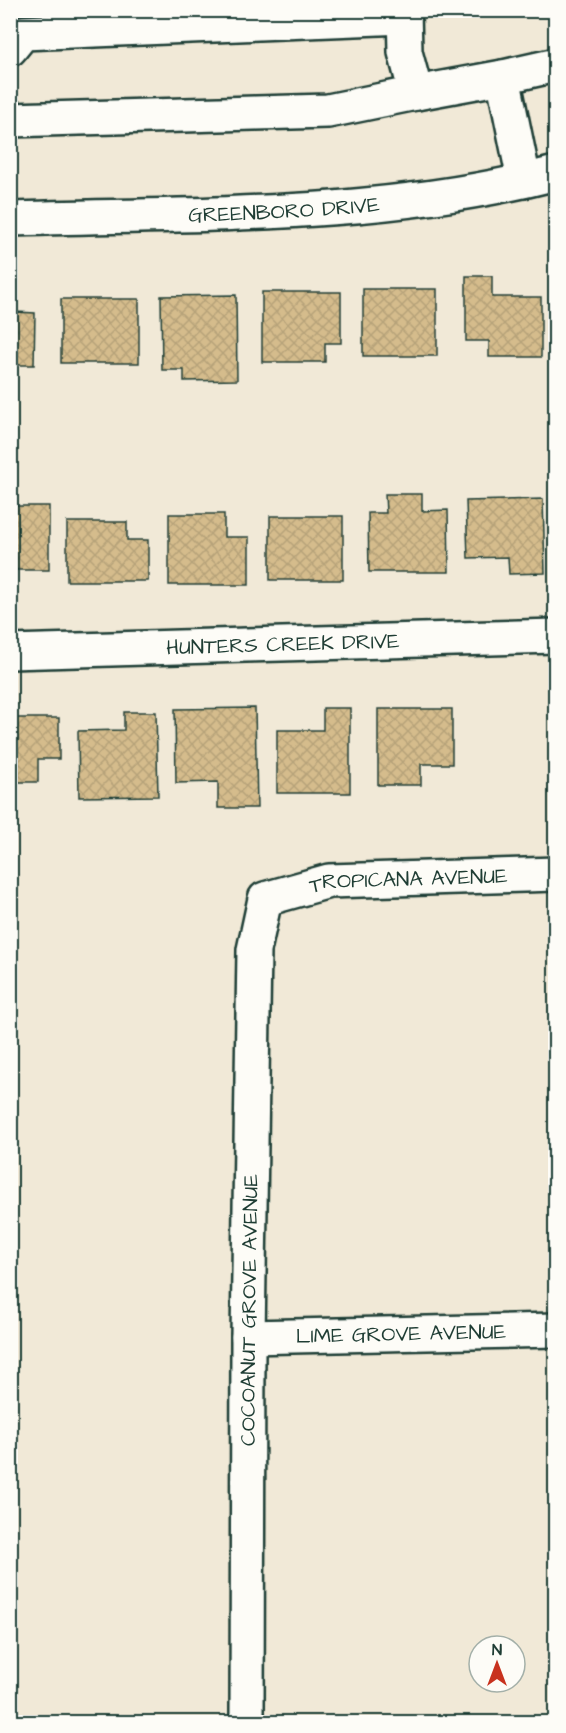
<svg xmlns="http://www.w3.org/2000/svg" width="566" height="1733" font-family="'Architects Daughter',sans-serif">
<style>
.building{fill:url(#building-cross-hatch);stroke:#1f3d34;stroke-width:1.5}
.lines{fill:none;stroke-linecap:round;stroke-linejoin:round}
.minor-casing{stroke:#1f3d34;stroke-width:38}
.minor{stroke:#fdfcf7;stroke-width:33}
.labels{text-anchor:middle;stroke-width:4.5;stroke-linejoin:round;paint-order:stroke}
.street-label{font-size:21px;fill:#1f3d34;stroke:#fdfcf7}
</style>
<defs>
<pattern id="building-cross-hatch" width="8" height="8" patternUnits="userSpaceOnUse" patternTransform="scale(1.5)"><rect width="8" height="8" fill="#d5bc8c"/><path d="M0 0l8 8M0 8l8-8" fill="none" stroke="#b6a279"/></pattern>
</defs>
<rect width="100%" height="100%" fill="#f1e9d7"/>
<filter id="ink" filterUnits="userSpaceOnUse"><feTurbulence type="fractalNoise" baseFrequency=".0167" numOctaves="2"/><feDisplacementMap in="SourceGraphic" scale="12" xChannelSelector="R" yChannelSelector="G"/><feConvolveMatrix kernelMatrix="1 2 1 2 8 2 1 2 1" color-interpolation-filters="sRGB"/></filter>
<g filter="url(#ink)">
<g class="building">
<path d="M 466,276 L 492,276 L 492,297 L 541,297 L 541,357 L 489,357 L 489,341 L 466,341 Z"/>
<rect x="363" y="289" width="74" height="67"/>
<path d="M 262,292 L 341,292 L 341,343 L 325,343 L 325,362 L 262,362 Z"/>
<path d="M 236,295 L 237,380 L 184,381 L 184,370 L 162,370 L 161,296 Z"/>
<rect x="61" y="299" width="78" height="64"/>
<path d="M 10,303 L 16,303 L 16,312 L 35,313 L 34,365 L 10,365 Z"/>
<path d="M 385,494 L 422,494 L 422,511 L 448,510 L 449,572 L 369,572 L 368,513 L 386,513 Z"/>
<path d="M 543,499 L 545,573 L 509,574 L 508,557 L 468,558 L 466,501 Z"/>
<rect x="10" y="506" width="39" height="64"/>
<path d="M 169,514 L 224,514 L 224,537 L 249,537 L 249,585 L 169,585 Z"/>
<rect x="270" y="516" width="73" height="64"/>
<path d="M 67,522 L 127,522 L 127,540 L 148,540 L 148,581 L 67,581 Z"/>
<path d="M 255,708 L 257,808 L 218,808 L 218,782 L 176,783 L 175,709 Z"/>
<path d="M 323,708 L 350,708 L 350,793 L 277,793 L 277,730 L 323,730 Z"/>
<path d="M 378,709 L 452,709 L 452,764 L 421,764 L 421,785 L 378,785 Z"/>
<path d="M 124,712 L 156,712 L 158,796 L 79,797 L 78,731 L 124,730 Z"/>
<path d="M 10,718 L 59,718 L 59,759 L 38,759 L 38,782 L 10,782 Z"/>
</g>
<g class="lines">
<g class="minor-casing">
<g id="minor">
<path d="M 404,10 L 405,52 L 416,93 L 503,77 L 556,65"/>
<path d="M 10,49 L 23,33 L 404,17"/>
<path d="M 503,77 L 524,180"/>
<path d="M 10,120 L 328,111 L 416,93"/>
<path id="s1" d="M 10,219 C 192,213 379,219 556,173"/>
<path id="s2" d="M 10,652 L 556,636"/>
<path id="s3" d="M 248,1337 L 556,1330"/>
<path id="s4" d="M 247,1722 L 248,1337 L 254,950 L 265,899 L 329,881 L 556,874"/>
</g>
</g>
<use href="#minor" class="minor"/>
</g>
</g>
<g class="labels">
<g class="street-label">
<text dy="7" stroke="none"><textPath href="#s1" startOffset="274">GREENBORO DRIVE</textPath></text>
<text dy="7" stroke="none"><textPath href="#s2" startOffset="273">HUNTERS CREEK DRIVE</textPath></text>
<text dy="7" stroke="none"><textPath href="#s4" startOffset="970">TROPICANA AVENUE</textPath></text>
<text dy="7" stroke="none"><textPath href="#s4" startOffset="412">COCOANUT GROVE AVENUE</textPath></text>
<text dy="7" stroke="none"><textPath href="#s3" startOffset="153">LIME GROVE AVENUE</textPath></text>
</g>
</g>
<rect width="566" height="1733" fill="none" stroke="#fdfcf7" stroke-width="36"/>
<rect x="18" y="18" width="530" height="1697" fill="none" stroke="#1f3d34" stroke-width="2" filter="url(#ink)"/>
<g transform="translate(497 1664)"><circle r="28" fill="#fdfcf7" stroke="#a4b0a9" stroke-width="1.5"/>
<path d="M0-4.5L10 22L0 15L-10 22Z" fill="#c8321e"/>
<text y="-9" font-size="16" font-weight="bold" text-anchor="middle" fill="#1f3d34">N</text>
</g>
</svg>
